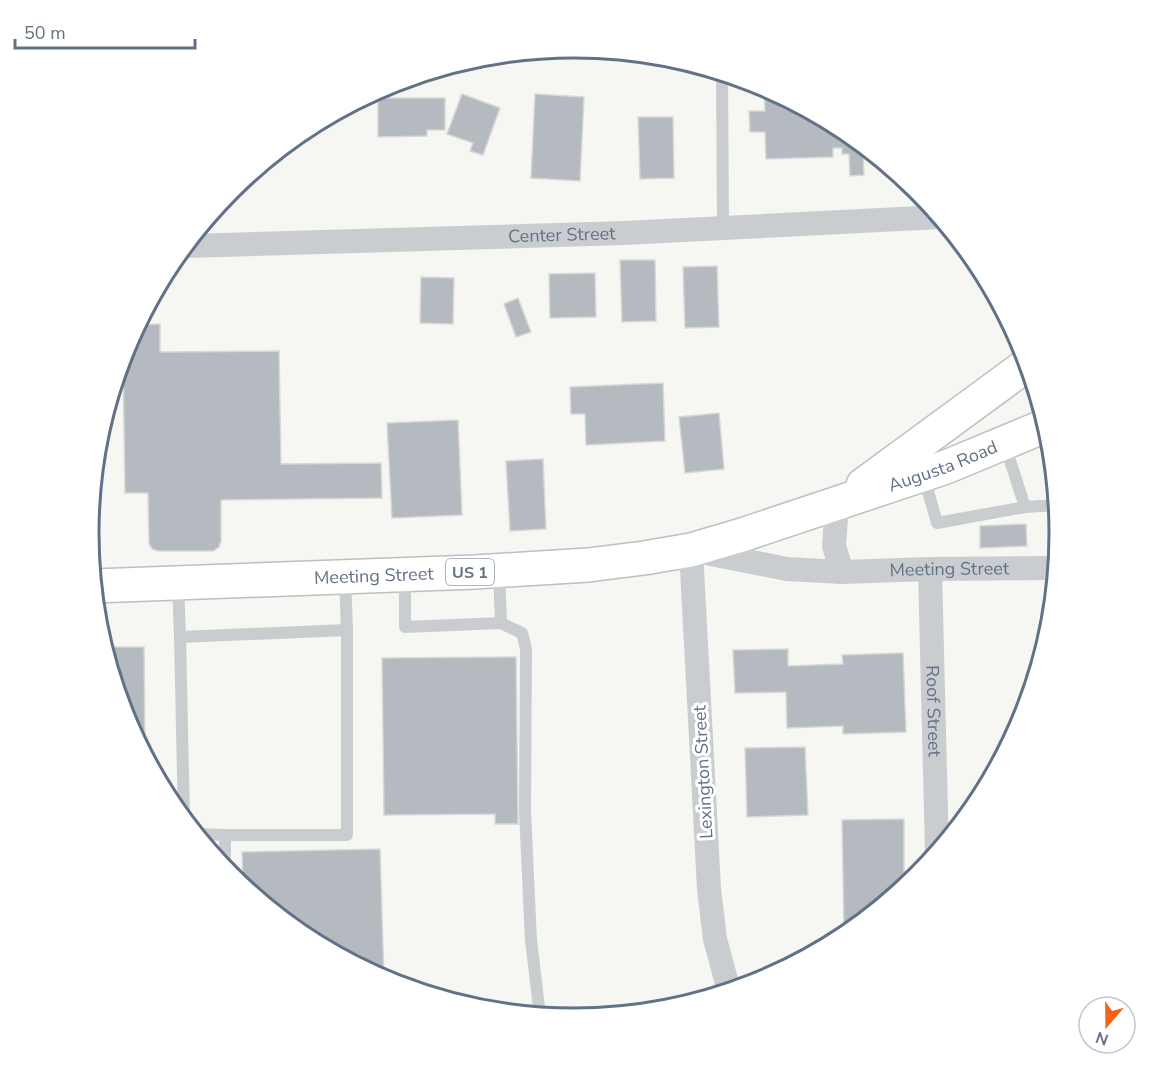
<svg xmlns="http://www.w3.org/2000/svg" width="1149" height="1067" font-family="'Nunito Sans',sans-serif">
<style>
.building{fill:#b4bac0;stroke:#d7d7d5;stroke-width:1.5}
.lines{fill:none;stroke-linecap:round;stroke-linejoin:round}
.primary-casing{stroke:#bcbfc3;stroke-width:36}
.lane{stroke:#cacdd0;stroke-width:12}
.street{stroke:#cacdd0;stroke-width:24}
.primary{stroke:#fff;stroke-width:33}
.labels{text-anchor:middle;stroke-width:6;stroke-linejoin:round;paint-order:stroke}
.shield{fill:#fff;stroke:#919caa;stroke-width:1.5}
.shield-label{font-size:16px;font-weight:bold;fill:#627286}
.street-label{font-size:18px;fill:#627286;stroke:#fff}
.rim{fill:none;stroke:#627286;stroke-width:3}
</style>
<rect width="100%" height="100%" fill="#f6f6f2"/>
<g class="building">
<path d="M 764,87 L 845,130 L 870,151 L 863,151 L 864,175 L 850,176 L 849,154 L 842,154 L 842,148 L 833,148 L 833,157 L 766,159 L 765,132 L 750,132 L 749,111 L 765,111 Z"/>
<path d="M 462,94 L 500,108 L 483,155 L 470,151 L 473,143 L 447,134 Z"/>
<path d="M 535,94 L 584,97 L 580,181 L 531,178 Z"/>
<path d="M 378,98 L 445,98 L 445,130 L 427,130 L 427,136 L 378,137 Z"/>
<path d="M 638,117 L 673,117 L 674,178 L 640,179 Z"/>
<path d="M 620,260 L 655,260 L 656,321 L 622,322 Z"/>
<path d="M 717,266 L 719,327 L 685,328 L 683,267 Z"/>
<path d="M 595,273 L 596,317 L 550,318 L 549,274 Z"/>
<path d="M 421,277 L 454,278 L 453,324 L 420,323 Z"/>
<path d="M 518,298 L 531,332 L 516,337 L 504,304 Z"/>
<path d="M 160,324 L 160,352 L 279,351 L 281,464 L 381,463 L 382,498 L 221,500 L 221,541 L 219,547 L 213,551 L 158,551 L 152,549 L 149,543 L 148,493 L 125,493 L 123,358 L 124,353 L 133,353 L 133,335 L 138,325 Z"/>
<path d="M 663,383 L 665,441 L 586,445 L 585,414 L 571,414 L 570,387 Z"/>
<path d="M 719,413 L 724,469 L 685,473 L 679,417 Z"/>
<path d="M 458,420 L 462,515 L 392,518 L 387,423 Z"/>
<path d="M 543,459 L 546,529 L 510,531 L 506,461 Z"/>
<path d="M 1026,524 L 1027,546 L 980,548 L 980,526 Z"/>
<path d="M 104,647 L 144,647 L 145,750 L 143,750 L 126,719 Z"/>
<path d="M 788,649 L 788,666 L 843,664 L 842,655 L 903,653 L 906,732 L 843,734 L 843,726 L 787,728 L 786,692 L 735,693 L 733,650 Z"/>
<path d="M 516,657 L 518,824 L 495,824 L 495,814 L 384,815 L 382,658 Z"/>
<path d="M 805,747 L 808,815 L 747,817 L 745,748 Z"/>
<path d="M 904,819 L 904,888 L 852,931 L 844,931 L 842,820 Z"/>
<path d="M 380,849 L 384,979 L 304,937 L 243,886 L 242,852 Z"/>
</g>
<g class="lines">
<g class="primary-casing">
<g id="primary">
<path d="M 863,485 L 1028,364"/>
<path id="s4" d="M 94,586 L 475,572 L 588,565 L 644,558 L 691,550 L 745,534 L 946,467 L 1047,425"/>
</g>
</g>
<g class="lane">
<path d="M 722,73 L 723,228"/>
<path d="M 1005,445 L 1025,507 L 1057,505"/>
<path d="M 924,477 L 937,523 L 1025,507"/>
<path d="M 405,577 L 405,627 L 501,623 L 499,572"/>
<path d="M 178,584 L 180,637"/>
<path d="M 501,623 L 522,633 L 526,649 L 525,812 L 531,940 L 540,1016"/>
<path d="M 184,819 L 180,637 L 347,630"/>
<path d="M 196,834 L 225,835 L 225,869"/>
<path d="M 225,835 L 347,835 L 347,630 L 345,578"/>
</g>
<g class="street">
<path id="s1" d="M 186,246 L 624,233 L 940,217"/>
<path d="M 837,503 L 834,546 L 842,572"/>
<path id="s2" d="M 930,569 L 937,854"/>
<path id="s3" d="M 729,991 L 715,939 L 709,889 L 691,550 L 787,569 L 842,572 L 930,569 L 1057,568"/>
</g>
<use href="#primary" class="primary"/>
</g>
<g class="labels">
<rect class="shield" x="446" y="559" width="48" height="26" rx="4.5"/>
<g class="shield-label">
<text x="470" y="578">US 1</text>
</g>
<g class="street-label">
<text dy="6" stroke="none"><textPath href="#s1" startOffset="376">Center Street</textPath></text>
<text dy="6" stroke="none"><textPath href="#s4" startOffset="864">Augusta Road</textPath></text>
<text dy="6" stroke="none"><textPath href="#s3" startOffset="704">Meeting Street</textPath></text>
<text dy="6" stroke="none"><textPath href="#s4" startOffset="280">Meeting Street</textPath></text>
<text dy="6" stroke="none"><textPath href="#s2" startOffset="142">Roof Street</textPath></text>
<text transform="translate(703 772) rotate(-93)" y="6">Lexington Street</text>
</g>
</g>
<path d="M0 0H1149V1067H0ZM99 533a475 475 0 1 1 950 0a475 475 0 1 1-950 0Z" fill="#fff" fill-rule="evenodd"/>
<path class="rim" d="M99 533a475 475 0 1 1 950 0a475 475 0 1 1-950 0Z"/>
<g transform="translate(1107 1025) rotate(200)"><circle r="28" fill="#ffffff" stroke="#c0c7cf" stroke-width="1.5"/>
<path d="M0-4.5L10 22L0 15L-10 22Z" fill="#f56213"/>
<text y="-9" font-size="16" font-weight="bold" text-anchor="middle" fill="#627286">N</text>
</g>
<path d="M15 39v9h180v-9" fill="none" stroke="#627286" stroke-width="3"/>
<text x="24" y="39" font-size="18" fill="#627286" stroke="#ffffff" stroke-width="4.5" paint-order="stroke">50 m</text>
</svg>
